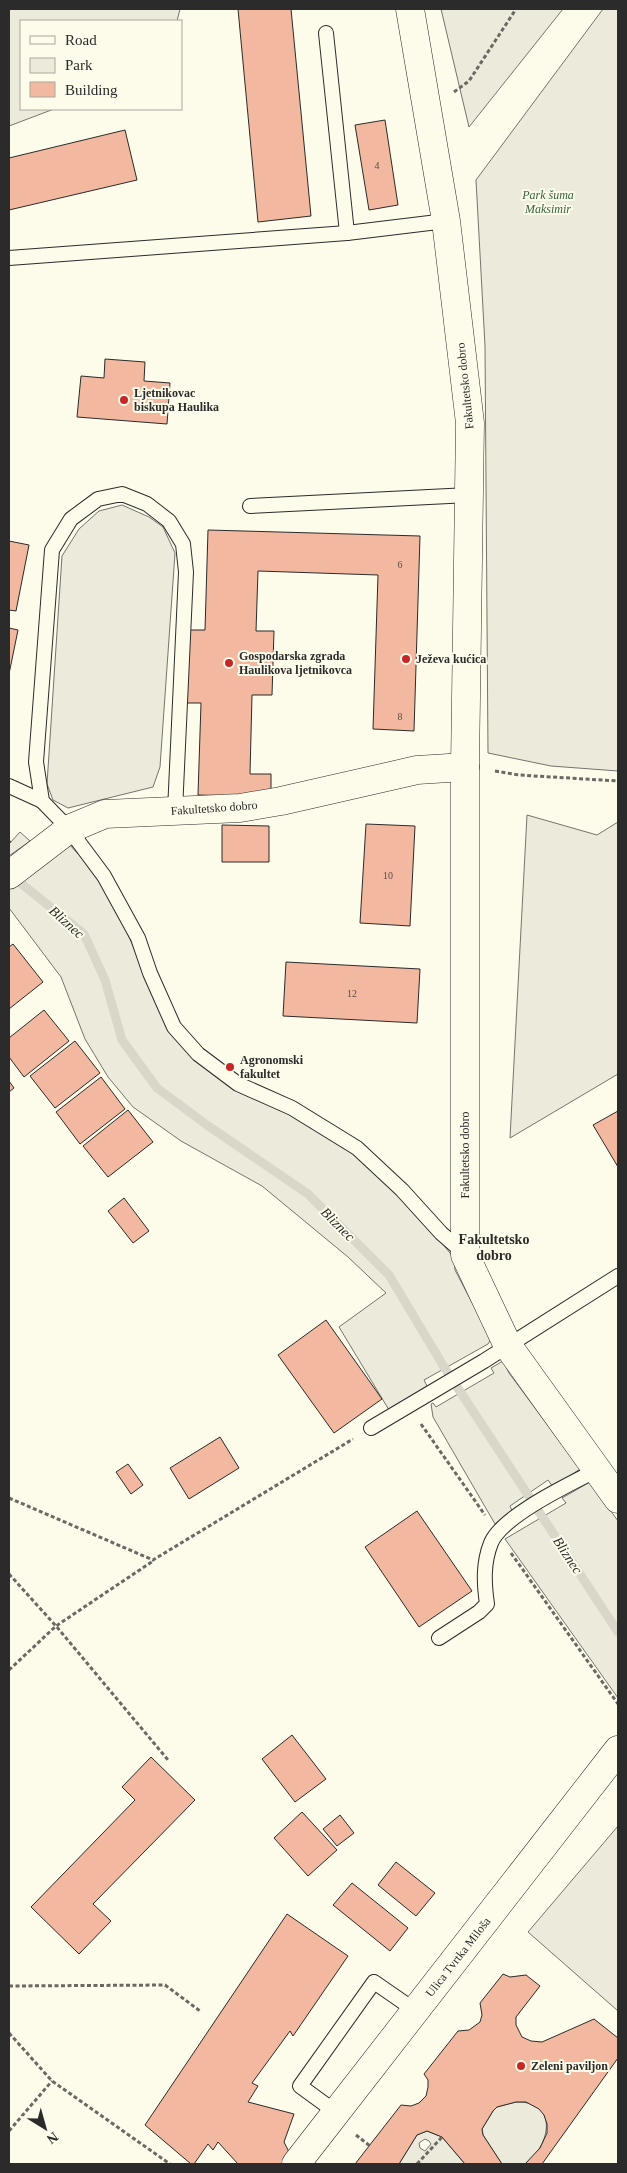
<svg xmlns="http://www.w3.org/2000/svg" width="627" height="2173" font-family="Georgia,serif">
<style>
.green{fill:#ecebdb;stroke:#74746e}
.parking{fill:#eceadb;stroke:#74746e;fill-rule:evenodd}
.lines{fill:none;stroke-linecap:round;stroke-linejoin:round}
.stream{stroke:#d8d7c9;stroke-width:9}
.building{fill:#f2b8a0;stroke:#2b2b2b}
.lane-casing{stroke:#2b2b2b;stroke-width:16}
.street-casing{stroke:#2b2b2b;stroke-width:29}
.path{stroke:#6a6964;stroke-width:3;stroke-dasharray:4 2.5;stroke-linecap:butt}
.lane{stroke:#fdfbea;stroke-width:14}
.street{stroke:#fdfbea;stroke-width:28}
.hedge{stroke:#34623c;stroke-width:4;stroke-dasharray:2.5 4;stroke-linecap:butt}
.poi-dot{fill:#c62828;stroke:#fdfbea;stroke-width:2}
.labels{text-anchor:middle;stroke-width:4;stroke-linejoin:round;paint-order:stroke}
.number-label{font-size:10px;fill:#5d4e48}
.park-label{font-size:12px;font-style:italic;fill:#34623c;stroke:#fdfbea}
.street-label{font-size:12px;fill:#2b2b2b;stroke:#fdfbea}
.poi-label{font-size:12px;font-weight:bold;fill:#2b2b2b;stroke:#fdfbea;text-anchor:start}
.water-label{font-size:14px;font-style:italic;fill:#2b2b2b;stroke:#fdfbea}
.neighbourhood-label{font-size:14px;font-weight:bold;fill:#2b2b2b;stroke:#fdfbea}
</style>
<rect width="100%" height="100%" fill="#fdfbea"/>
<g class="green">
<path d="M 9,9 L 180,9 L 177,21 L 21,21 L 21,109 L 54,109 L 9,126 Z"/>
<path d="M 441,9 L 563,9 L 469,127 Z"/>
<path d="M 603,9 L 618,9 L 618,771 L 551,766 L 488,753 L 485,346 L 476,180 Z"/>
<path d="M 122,505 L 149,517 L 163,527 L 175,553 L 160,767 L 153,787 L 68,808 L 53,800 L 47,784 L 62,556 L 79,529 L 99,511 Z"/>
<path d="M 527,815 L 597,835 L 618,822 L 618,1074 L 510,1138 Z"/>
<path d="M 20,832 L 30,841 L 9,856 L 9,842 L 10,843 Z"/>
<path d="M 67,842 L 80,856 L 103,887 L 128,934 L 149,985 L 201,1061 L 243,1094 L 296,1115 L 358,1156 L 412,1206 L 454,1258 L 455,1270 L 491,1339 L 488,1344 L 424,1380 L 427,1386 L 389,1410 L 339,1327 L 386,1293 L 348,1257 L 262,1186 L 181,1141 L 133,1107 L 108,1077 L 85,1039 L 61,977 L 9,908 L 9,885 Z"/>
<path d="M 503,1361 L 509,1373 L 580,1469 L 553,1487 L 548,1480 L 510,1506 L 513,1513 L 495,1524 L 433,1417 L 431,1404 L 433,1403 L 436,1407 L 494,1373 L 491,1368 Z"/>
<path d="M 590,1482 L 618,1521 L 618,1698 L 505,1539 L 566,1503 L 562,1498 Z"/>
<path d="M 618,1826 L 618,2011 L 528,1932 Z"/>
<path d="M 516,2102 C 559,2101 551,2145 525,2164 L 502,2164 L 483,2135 L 482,2129 L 493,2111 L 497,2107 Z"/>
</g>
<path class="parking" d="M 427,2131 L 442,2137 L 465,2164 L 399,2164 L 417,2135 ZM 425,2139 L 429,2141 L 431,2144 L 425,2151 L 420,2148 L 419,2143 Z"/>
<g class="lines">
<path class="stream" d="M 13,877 L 84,934 L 105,980 L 122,1040 L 157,1088 L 207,1125 L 308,1194 L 389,1275 L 444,1367 L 618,1632"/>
</g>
<g class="building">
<path d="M 238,9 L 291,9 L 311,216 L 258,222 Z"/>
<path d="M 385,120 L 398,205 L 369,210 L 355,125 Z"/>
<path d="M 125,130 L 137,180 L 9,210 L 9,158 Z"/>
<path d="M 105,359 L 145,362 L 144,381 L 170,383 L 167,424 L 77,417 L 81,376 L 104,378 Z"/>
<path d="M 208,530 L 420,536 L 414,731 L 373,729 L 378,575 L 258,571 L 256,631 L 274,631 L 272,695 L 252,695 L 250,774 L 271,774 L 271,797 L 198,795 L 201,703 L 184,703 L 186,630 L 205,630 Z"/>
<path d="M 9,541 L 29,545 L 16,611 L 9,610 Z"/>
<path d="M 9,628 L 18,630 L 9,674 Z"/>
<path d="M 366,824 L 415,826 L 410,926 L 360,923 Z"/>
<path d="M 222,825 L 269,826 L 269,862 L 222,862 Z"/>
<path d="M 13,944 L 43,982 L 9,1009 L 9,947 Z"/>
<path d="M 286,962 L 420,969 L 417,1023 L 283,1016 Z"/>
<path d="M 44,1010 L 69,1041 L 24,1077 L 9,1057 L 9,1038 Z"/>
<path d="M 75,1041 L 100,1073 L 55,1108 L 30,1076 Z"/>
<path d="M 101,1077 L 125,1109 L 80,1144 L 56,1112 Z"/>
<path d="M 9,1081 L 14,1088 L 9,1092 Z"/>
<path d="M 128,1110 L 153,1142 L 108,1177 L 83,1146 Z"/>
<path d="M 618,1111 L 618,1167 L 593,1125 Z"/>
<path d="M 124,1198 L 149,1231 L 133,1243 L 108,1211 Z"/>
<path d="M 326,1320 L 382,1399 L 334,1433 L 278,1355 Z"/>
<path d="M 220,1437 L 239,1468 L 189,1499 L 170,1468 Z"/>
<path d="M 128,1464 L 143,1485 L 131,1494 L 116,1472 Z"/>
<path d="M 417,1511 L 472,1591 L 419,1627 L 365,1547 Z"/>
<path d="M 292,1735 L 326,1779 L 295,1802 L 262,1759 Z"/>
<path d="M 151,1757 L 195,1800 L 93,1904 L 111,1921 L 79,1954 L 31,1907 L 135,1800 L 122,1787 Z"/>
<path d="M 302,1812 L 337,1850 L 308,1876 L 274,1838 Z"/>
<path d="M 340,1815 L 354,1833 L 337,1846 L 323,1829 Z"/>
<path d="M 396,1862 L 435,1893 L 416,1916 L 378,1885 Z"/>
<path d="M 352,1883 L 408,1928 L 390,1951 L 333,1905 Z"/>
<path d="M 287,1914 L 348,1956 L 293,2036 L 290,2031 L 252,2083 L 258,2086 L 248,2102 L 294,2114 L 284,2142 L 289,2152 L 289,2159 L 282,2164 L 238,2164 L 218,2142 L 213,2150 L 208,2144 L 194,2164 L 191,2164 L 145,2125 Z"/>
<path d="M 503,1974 L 510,1977 L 526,1975 L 540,1986 L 516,2017 L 516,2025 L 522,2037 L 531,2041 L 542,2042 L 594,2019 L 618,2038 L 618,2058 L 542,2164 L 525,2164 L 540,2148 L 547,2133 L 547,2124 L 544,2115 L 539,2109 L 526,2102 L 516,2102 L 497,2107 L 493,2111 L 482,2129 L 483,2135 L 502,2164 L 465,2164 L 442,2137 L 427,2131 L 417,2135 L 399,2164 L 355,2164 L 401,2105 L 411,2106 L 419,2103 L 426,2096 L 428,2087 L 428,2080 L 424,2074 L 458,2031 L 469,2030 L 480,2022 L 482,2015 L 480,2003 Z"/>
</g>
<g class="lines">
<g class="lane-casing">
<g id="lane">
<path d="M 326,33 L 347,233"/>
<path d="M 9,258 L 347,233 L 446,221"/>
<path d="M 250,506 L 469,495"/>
<path d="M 9,786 L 42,801"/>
<path d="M 175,811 L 186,572 L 183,544 L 169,521 L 147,504 L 122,494 L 98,499 L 71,519 L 52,550 L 36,762 L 42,801 L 69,829 L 104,876 L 138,938 L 150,973 L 174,1027 L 198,1054 L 238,1084 L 292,1108 L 357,1148 L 402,1190 L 441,1233 L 465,1254"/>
<path d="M 371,1428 L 484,1361 L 618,1276"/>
<path d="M 439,1638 L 479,1612 L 487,1604 C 484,1583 483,1563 491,1543 C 502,1516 570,1484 597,1470"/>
<path d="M 337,2113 L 300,2086 L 374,1982 L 416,2011"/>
</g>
</g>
<g class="street-casing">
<g id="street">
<path d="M 410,9 L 446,221 L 470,423 L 465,767 L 465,1255 L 508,1346 L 618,1499"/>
<path d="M 9,875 L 69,829 L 105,814 L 240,808 L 281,801 L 417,770 L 465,767"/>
<path d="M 296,2164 L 618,1750"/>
</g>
</g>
<g class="path">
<path d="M 454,92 L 469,81 L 516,9"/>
<path d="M 495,771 L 519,775 L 618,781"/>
<path d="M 421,1424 L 485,1515"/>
<path d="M 9,1498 L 153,1560 L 353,1439"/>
<path d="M 511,1553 L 618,1704"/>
<path d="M 9,1574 L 56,1626 L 168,1760"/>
<path d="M 9,1670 L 56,1626 L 153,1561"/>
<path d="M 9,1986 L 165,1985 L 200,2011"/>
<path d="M 9,2033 L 52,2081 L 170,2164"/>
<path d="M 9,2131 L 52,2081"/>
<path d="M 356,2135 L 370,2146"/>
<path d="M 417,2164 L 442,2137"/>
</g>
<use href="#lane" class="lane"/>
<use href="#street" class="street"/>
<path class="hedge" d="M 9,842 L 10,843"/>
</g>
<g class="poi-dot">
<circle cx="124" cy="400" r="5"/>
<circle cx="406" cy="659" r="5"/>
<circle cx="229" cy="663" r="5"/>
<circle cx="230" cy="1067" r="5"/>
<circle cx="521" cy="2066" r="5"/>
</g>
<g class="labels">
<g class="number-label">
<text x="377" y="169">4</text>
<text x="400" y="568">6</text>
<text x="400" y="720">8</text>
<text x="388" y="879">10</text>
<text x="352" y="997">12</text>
</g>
<g class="park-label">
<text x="548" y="199">Park šuma<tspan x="548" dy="14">Maksimir</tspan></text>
</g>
<g class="street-label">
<text transform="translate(465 386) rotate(-96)" y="4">Fakultetsko dobro</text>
<text transform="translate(214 808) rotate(-4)" y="4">Fakultetsko dobro</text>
<text transform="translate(465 1155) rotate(-90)" y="4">Fakultetsko dobro</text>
<text transform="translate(458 1957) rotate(-52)" y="4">Ulica Tvrtka Miloša</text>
</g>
<g class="poi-label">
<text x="134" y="397">Ljetnikovac<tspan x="134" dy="14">biskupa Haulika</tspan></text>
<text x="239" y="660">Gospodarska zgrada<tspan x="239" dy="14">Haulikova ljetnikovca</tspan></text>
<text x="416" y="663">Ježeva kućica</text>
<text x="240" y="1064">Agronomski<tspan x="240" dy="14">fakultet</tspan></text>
<text x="531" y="2070">Zeleni paviljon</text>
</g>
<g class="water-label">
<text transform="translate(67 922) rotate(42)" y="5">Bliznec</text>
<text transform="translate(338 1224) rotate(45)" y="5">Bliznec</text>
<text transform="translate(568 1555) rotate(57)" y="5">Bliznec</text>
</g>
<g class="neighbourhood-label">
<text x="494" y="1244">Fakultetsko<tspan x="494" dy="16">dobro</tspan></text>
</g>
</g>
<rect width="627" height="2173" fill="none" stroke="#2b2b2b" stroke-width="20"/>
<rect x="20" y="20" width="162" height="90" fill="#fdfbea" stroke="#a9a89e"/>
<rect x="30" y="36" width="25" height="8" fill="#fdfbea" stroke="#a9a89e"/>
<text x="65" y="45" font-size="15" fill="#2b2b2b">Road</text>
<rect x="30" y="58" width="25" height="15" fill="#ecebdb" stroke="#a9a89e"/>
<text x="65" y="70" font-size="15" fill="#2b2b2b">Park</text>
<rect x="30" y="82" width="25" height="15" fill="#f2b8a0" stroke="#a9a89e"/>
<text x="65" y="95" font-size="15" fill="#2b2b2b">Building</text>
<g transform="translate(45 2128) rotate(143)" stroke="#fdfbea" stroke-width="4" paint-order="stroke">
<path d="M0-4L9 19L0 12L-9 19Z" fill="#2b2b2b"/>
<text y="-8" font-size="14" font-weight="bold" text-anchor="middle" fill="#2b2b2b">N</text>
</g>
</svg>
